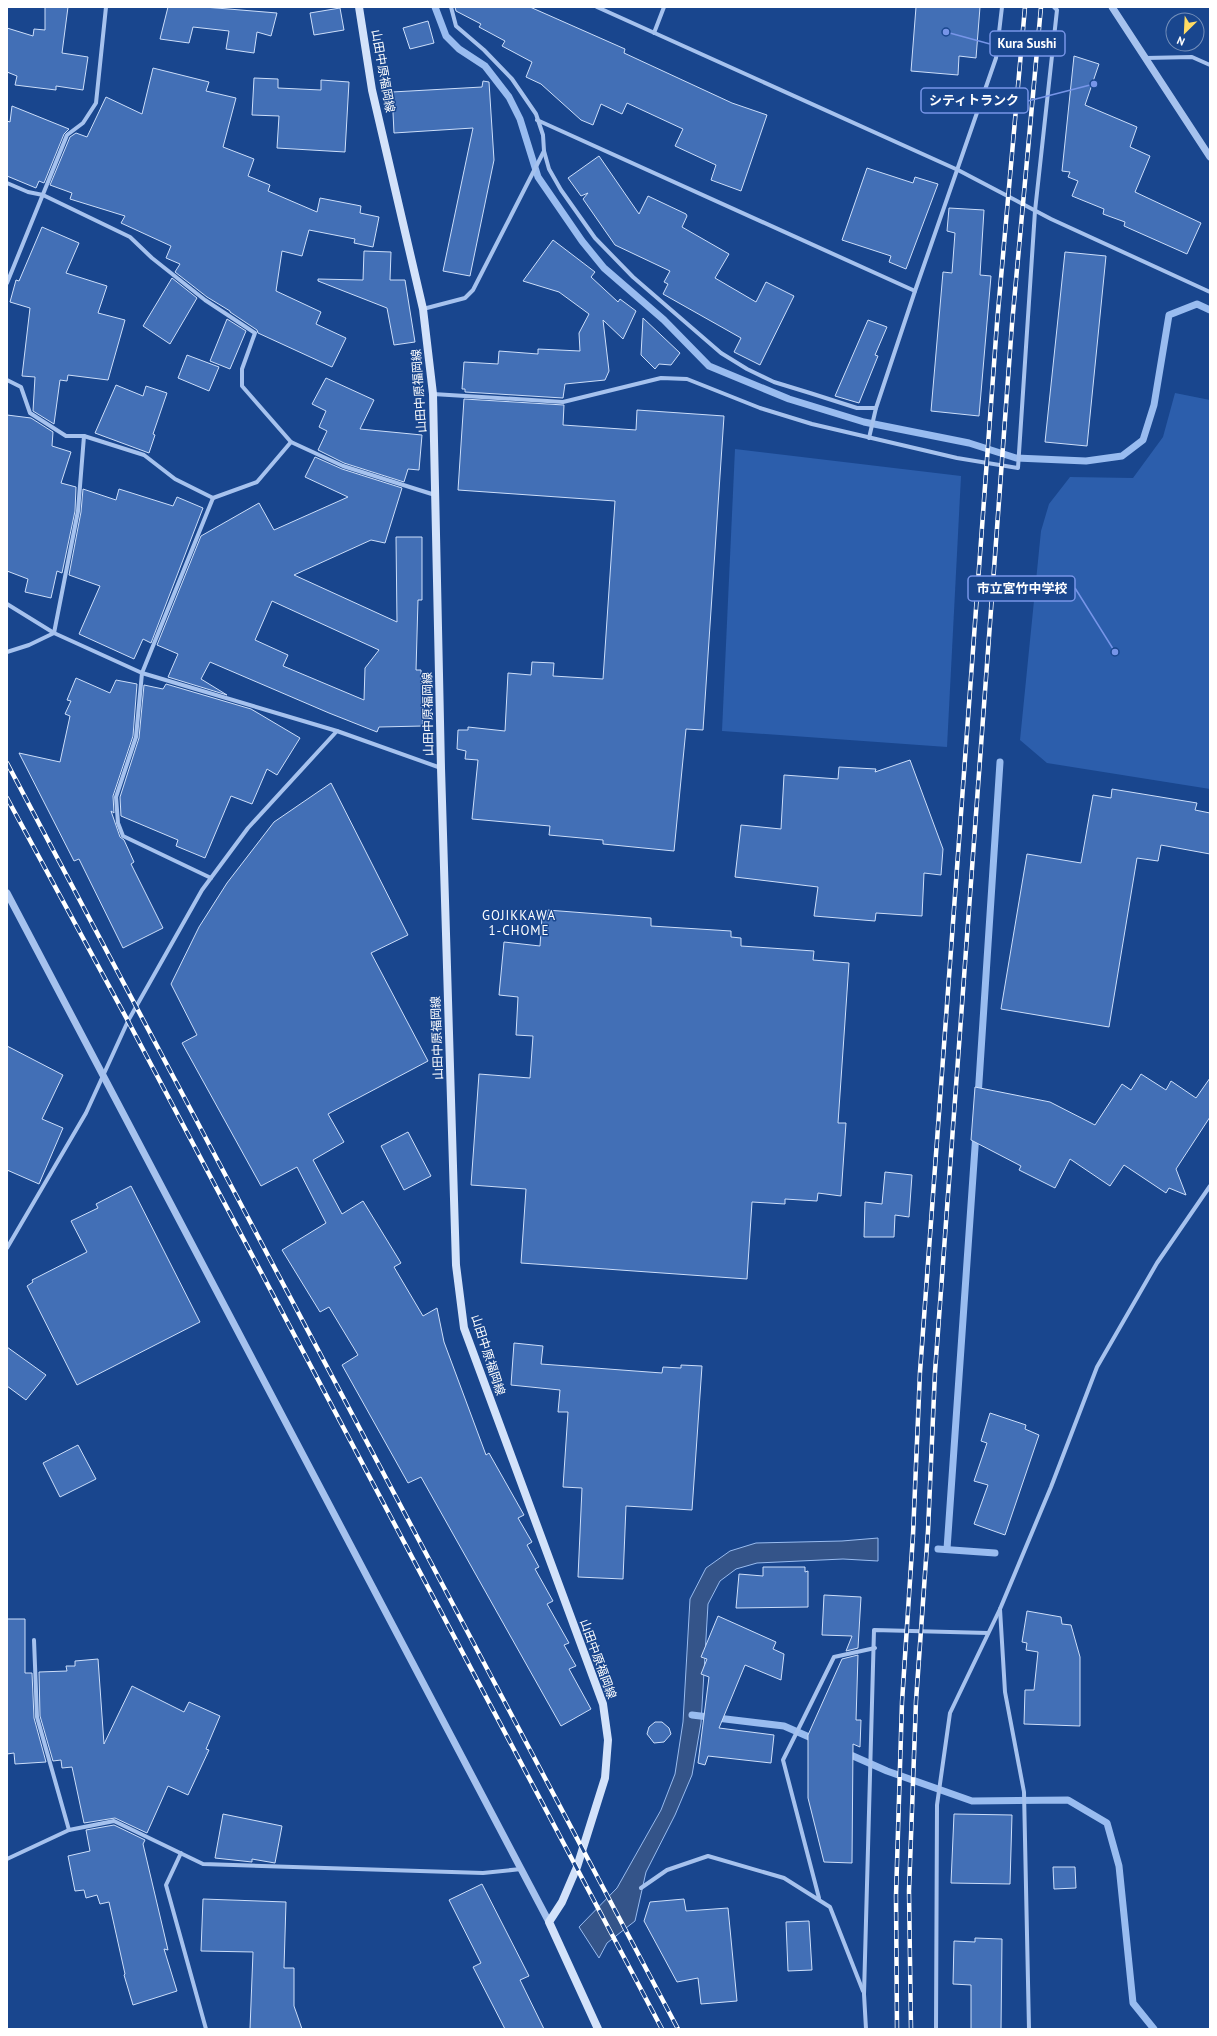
<svg xmlns="http://www.w3.org/2000/svg" width="1217" height="2036" font-family="'PT Sans','Noto Sans JP',sans-serif">
<style>
.green{fill:#2c5eac}
.water{fill:#345489;stroke:#99bcf0}
.lines{fill:none;stroke-linecap:round;stroke-linejoin:round}
.stream{stroke:#99bcf0;stroke-width:7}
.building{fill:#426fb6;stroke:#ccdefa;fill-rule:evenodd}
.minor{stroke:#a6c2ee;stroke-width:4}
.tertiary{stroke:#a6c2ee;stroke-width:7}
.secondary{stroke:#d3e2fa;stroke-width:8}
.rail-casing{stroke:#fff;stroke-width:4.5}
.rail{stroke:#19468e;stroke-width:3;stroke-dasharray:9;stroke-linecap:butt}
.labels{text-anchor:middle;stroke-width:3;stroke-linejoin:round;paint-order:stroke}
.street-label{font-size:12px;fill:#fff;stroke:#19468e}
.neighbourhood-label{font-size:13px;letter-spacing:1px;fill:#fff;stroke:#19468e}
.leader{fill:none;stroke:#7795e8;stroke-width:1.5}
.callout-dot{fill:#7795e8;stroke:#19468e;stroke-width:1.5}
.callout{fill:#19468e;stroke:#7795e8;stroke-width:1.5}
.callout-label{font-size:13px;text-anchor:middle;font-weight:bold;fill:#fff}
</style>
<rect width="100%" height="100%" fill="#19468e"/>
<g class="green">
<path d="M 1175,393 L 1210,400 L 1210,789 L 1047,763 L 1020,740 L 1041,531 L 1049,504 L 1070,477 L 1133,478 L 1163,437 Z"/>
<path d="M 735,449 L 961,476 L 947,747 L 722,731 Z"/>
</g>
<path class="water" d="M 878,1538 L 878,1561 L 843,1559 L 757,1563 L 736,1569 L 720,1581 L 708,1604 L 701,1723 L 692,1775 L 675,1815 L 646,1872 L 635,1921 L 607,1943 L 599,1958 L 579,1927 L 617,1888 L 661,1810 L 675,1774 L 683,1722 L 690,1599 L 706,1568 L 730,1551 L 756,1543 L 842,1541 Z"/>
<g class="lines">
<g class="stream">
<path d="M 435,7 L 446,36 L 459,49 L 485,66 L 509,97 L 520,119 L 538,177 L 582,241 L 604,268 L 664,320 L 709,366 L 789,399 L 864,422 L 969,443 L 1016,458 L 1086,461 L 1122,456 L 1143,440 L 1154,405 L 1169,315 L 1197,304 L 1210,310"/>
<path d="M 978,1097 L 1000,762"/>
<path d="M 938,1549 L 995,1553"/>
<path d="M 947,1549 L 976,1133"/>
<path d="M 692,1715 L 784,1726 L 816,1740"/>
<path d="M 844,1752 L 887,1771 L 972,1801 L 1068,1800 L 1107,1823 L 1119,1866 L 1133,2003 L 1154,2029"/>
</g>
</g>
<g class="building">
<path d="M 45,7 L 68,7 L 62,53 L 88,57 L 83,90 L 56,86 L 56,90 L 15,85 L 17,76 L 7,72 L 7,28 L 33,36 L 34,29 L 45,30 Z"/>
<path d="M 168,7 L 204,7 L 277,13 L 271,36 L 257,32 L 254,53 L 226,49 L 229,31 L 193,27 L 189,43 L 160,39 Z"/>
<path d="M 455,7 L 530,7 L 625,49 L 624,53 L 732,103 L 767,115 L 741,191 L 711,180 L 716,165 L 675,146 L 683,129 L 627,103 L 622,114 L 601,104 L 593,125 L 581,120 L 541,84 L 526,77 L 532,62 L 502,46 L 505,41 L 479,27 L 481,24 L 456,11 Z"/>
<path d="M 916,7 L 980,7 L 976,58 L 959,56 L 958,75 L 911,71 Z"/>
<path d="M 340,8 L 344,30 L 314,35 L 310,13 Z"/>
<path d="M 428,21 L 434,43 L 410,49 L 403,28 Z"/>
<path d="M 1074,56 L 1099,64 L 1085,105 L 1137,127 L 1130,147 L 1150,156 L 1135,192 L 1201,223 L 1187,254 L 1124,226 L 1125,222 L 1103,214 L 1104,209 L 1072,196 L 1078,181 L 1068,177 L 1070,172 L 1062,171 Z"/>
<path d="M 153,68 L 209,82 L 206,91 L 236,98 L 223,147 L 254,159 L 248,176 L 270,185 L 268,191 L 317,212 L 320,198 L 361,206 L 360,213 L 379,217 L 373,247 L 354,243 L 355,239 L 309,230 L 302,256 L 282,251 L 276,291 L 321,312 L 316,324 L 346,338 L 332,367 L 258,333 L 257,330 L 230,312 L 230,311 L 207,297 L 175,272 L 180,264 L 166,258 L 171,246 L 121,223 L 125,216 L 70,199 L 72,193 L 50,185 L 70,137 L 76,133 L 87,137 L 106,97 L 142,114 Z"/>
<path d="M 254,78 L 278,79 L 278,88 L 321,90 L 321,80 L 349,82 L 345,152 L 277,148 L 279,116 L 252,115 Z"/>
<path d="M 483,81 L 489,82 L 494,160 L 470,276 L 443,271 L 473,128 L 394,133 L 392,92 L 482,87 Z"/>
<path d="M 12,106 L 69,129 L 64,134 L 44,183 L 39,181 L 36,188 L 7,176 L 7,121 L 10,122 Z"/>
<path d="M 599,156 L 639,214 L 648,196 L 686,214 L 687,216 L 682,227 L 729,254 L 715,278 L 756,302 L 766,282 L 794,296 L 760,365 L 734,352 L 741,338 L 663,294 L 668,284 L 664,282 L 670,271 L 615,245 L 583,199 L 588,193 L 581,196 L 568,178 Z"/>
<path d="M 867,168 L 913,183 L 915,177 L 938,184 L 906,269 L 889,262 L 891,256 L 842,240 Z"/>
<path d="M 949,208 L 984,210 L 980,275 L 991,276 L 979,416 L 931,411 L 943,272 L 952,273 L 955,233 L 947,231 Z"/>
<path d="M 42,227 L 79,243 L 66,273 L 107,286 L 98,313 L 125,320 L 108,380 L 68,375 L 67,381 L 60,380 L 54,424 L 33,411 L 35,377 L 22,376 L 30,308 L 10,302 L 16,280 L 19,281 Z"/>
<path d="M 553,240 L 595,272 L 591,277 L 618,302 L 620,299 L 636,311 L 623,339 L 603,320 L 609,371 L 605,380 L 565,384 L 563,398 L 465,392 L 465,389 L 462,389 L 464,362 L 498,364 L 499,351 L 538,354 L 538,349 L 580,351 L 579,333 L 589,314 L 559,292 L 523,281 Z"/>
<path d="M 364,251 L 391,252 L 390,280 L 405,280 L 415,342 L 394,345 L 387,308 L 318,281 L 318,279 L 363,280 Z"/>
<path d="M 1065,252 L 1106,256 L 1087,446 L 1045,442 Z"/>
<path d="M 172,278 L 197,298 L 170,344 L 143,326 Z"/>
<path d="M 643,318 L 680,353 L 671,365 L 659,364 L 655,369 L 641,355 Z"/>
<path d="M 227,319 L 246,331 L 230,369 L 210,361 Z"/>
<path d="M 868,320 L 887,327 L 875,355 L 878,356 L 859,403 L 835,396 Z"/>
<path d="M 187,355 L 219,367 L 209,391 L 178,378 Z"/>
<path d="M 326,378 L 374,400 L 360,429 L 422,435 L 419,470 L 408,469 L 404,482 L 344,463 L 318,450 L 327,431 L 319,427 L 326,411 L 312,404 Z"/>
<path d="M 116,385 L 143,396 L 146,386 L 167,393 L 153,434 L 155,435 L 149,453 L 95,433 Z"/>
<path d="M 464,399 L 564,405 L 563,425 L 636,430 L 637,410 L 724,416 L 703,730 L 686,729 L 674,851 L 603,844 L 603,840 L 549,835 L 550,826 L 472,819 L 478,760 L 465,759 L 466,751 L 457,749 L 458,730 L 468,730 L 468,727 L 505,731 L 508,673 L 531,675 L 532,662 L 554,663 L 553,676 L 603,679 L 615,501 L 458,490 Z"/>
<path d="M 7,415 L 31,418 L 53,432 L 52,446 L 71,452 L 61,483 L 76,487 L 75,511 L 62,573 L 57,571 L 51,598 L 25,592 L 28,579 L 7,571 Z"/>
<path d="M 315,457 L 342,469 L 402,488 L 385,543 L 371,540 L 294,575 L 397,622 L 396,537 L 422,537 L 422,600 L 418,600 L 416,670 L 421,670 L 423,726 L 379,727 L 377,732 L 329,713 L 210,662 L 201,679 L 227,695 L 168,677 L 178,654 L 157,645 L 201,536 L 259,503 L 274,530 L 348,497 L 305,477 ZM 272,601 L 379,650 L 365,668 L 364,700 L 283,666 L 288,655 L 255,640 Z"/>
<path d="M 83,489 L 116,500 L 119,489 L 173,506 L 177,497 L 203,508 L 151,643 L 143,639 L 134,659 L 79,634 L 100,586 L 69,575 L 81,512 Z"/>
<path d="M 76,678 L 110,693 L 116,680 L 137,684 L 133,736 L 113,796 L 114,813 L 111,811 L 120,837 L 124,840 L 134,862 L 131,864 L 163,928 L 123,948 L 79,859 L 74,861 L 19,753 L 60,762 L 70,716 L 65,714 L 71,701 L 67,700 Z"/>
<path d="M 166,684 L 251,709 L 300,738 L 277,775 L 267,769 L 252,804 L 231,796 L 205,858 L 176,846 L 178,840 L 121,816 L 120,797 L 139,738 L 144,685 L 163,689 Z"/>
<path d="M 910,760 L 943,849 L 941,875 L 924,873 L 922,916 L 876,913 L 875,921 L 814,916 L 818,887 L 735,877 L 741,825 L 781,829 L 784,775 L 838,779 L 839,767 L 876,769 L 875,772 Z"/>
<path d="M 331,783 L 408,935 L 371,953 L 428,1061 L 328,1114 L 344,1142 L 313,1160 L 342,1214 L 363,1201 L 401,1263 L 394,1267 L 423,1316 L 437,1308 L 444,1342 L 486,1455 L 489,1453 L 524,1515 L 518,1518 L 532,1542 L 527,1545 L 539,1567 L 535,1569 L 553,1601 L 547,1604 L 569,1643 L 564,1645 L 576,1666 L 569,1669 L 591,1709 L 561,1726 L 421,1477 L 408,1483 L 342,1365 L 358,1355 L 329,1307 L 320,1312 L 282,1250 L 326,1223 L 297,1167 L 261,1186 L 182,1043 L 197,1035 L 171,984 L 199,927 L 227,883 L 274,822 Z"/>
<path d="M 1112,789 L 1197,803 L 1195,810 L 1210,813 L 1210,854 L 1161,845 L 1158,861 L 1137,858 L 1109,1027 L 1001,1009 L 1027,854 L 1081,863 L 1093,795 L 1111,798 Z"/>
<path d="M 547,910 L 651,918 L 651,926 L 731,931 L 731,937 L 741,938 L 741,946 L 814,951 L 813,960 L 849,963 L 838,1123 L 846,1123 L 841,1196 L 818,1193 L 817,1201 L 785,1199 L 785,1204 L 752,1202 L 747,1279 L 521,1263 L 526,1189 L 471,1185 L 479,1074 L 530,1078 L 533,1036 L 516,1035 L 518,997 L 499,995 L 504,942 L 540,946 L 542,916 L 547,916 Z"/>
<path d="M 7,1046 L 63,1075 L 42,1119 L 63,1128 L 39,1184 L 7,1170 Z"/>
<path d="M 1141,1074 L 1166,1090 L 1171,1081 L 1196,1098 L 1210,1078 L 1210,1117 L 1176,1169 L 1186,1195 L 1169,1188 L 1166,1193 L 1124,1165 L 1110,1186 L 1070,1159 L 1055,1188 L 1019,1170 L 1021,1166 L 971,1140 L 975,1087 L 1050,1102 L 1095,1125 L 1122,1084 L 1131,1090 Z"/>
<path d="M 408,1132 L 431,1176 L 404,1190 L 381,1146 Z"/>
<path d="M 885,1172 L 912,1175 L 909,1217 L 895,1215 L 894,1237 L 864,1237 L 865,1202 L 882,1204 Z"/>
<path d="M 131,1186 L 200,1322 L 77,1385 L 27,1286 L 33,1282 L 32,1280 L 87,1252 L 71,1221 L 98,1208 L 96,1204 Z"/>
<path d="M 514,1343 L 543,1346 L 541,1364 L 662,1373 L 663,1367 L 681,1368 L 681,1365 L 702,1366 L 692,1510 L 626,1506 L 623,1579 L 578,1577 L 582,1488 L 563,1487 L 568,1412 L 558,1412 L 560,1390 L 511,1385 Z"/>
<path d="M 7,1347 L 46,1375 L 26,1400 L 7,1386 Z"/>
<path d="M 990,1413 L 1026,1425 L 1025,1429 L 1039,1435 L 1005,1535 L 974,1524 L 988,1485 L 974,1481 L 987,1443 L 981,1441 Z"/>
<path d="M 78,1445 L 96,1479 L 60,1497 L 43,1463 Z"/>
<path d="M 763,1567 L 805,1567 L 805,1572 L 808,1571 L 808,1607 L 736,1608 L 739,1574 L 763,1576 Z"/>
<path d="M 824,1595 L 861,1597 L 858,1648 L 846,1651 L 852,1636 L 822,1635 Z"/>
<path d="M 1027,1611 L 1061,1617 L 1062,1624 L 1071,1625 L 1080,1657 L 1080,1726 L 1024,1724 L 1025,1690 L 1034,1690 L 1038,1652 L 1026,1650 L 1027,1643 L 1022,1642 Z"/>
<path d="M 718,1616 L 776,1642 L 773,1649 L 784,1654 L 781,1680 L 745,1665 L 719,1728 L 774,1735 L 771,1763 L 708,1756 L 705,1765 L 698,1763 L 709,1677 L 701,1674 L 707,1659 L 701,1657 Z"/>
<path d="M 7,1619 L 25,1619 L 25,1673 L 32,1673 L 34,1718 L 46,1762 L 15,1764 L 14,1753 L 7,1754 Z"/>
<path d="M 858,1655 L 856,1720 L 861,1720 L 860,1747 L 853,1744 L 852,1863 L 824,1862 L 808,1798 L 808,1735 L 842,1659 Z"/>
<path d="M 98,1659 L 104,1744 L 132,1686 L 184,1712 L 189,1702 L 220,1716 L 206,1749 L 209,1750 L 188,1795 L 168,1786 L 147,1833 L 115,1818 L 84,1823 L 72,1767 L 62,1768 L 61,1760 L 53,1761 L 40,1716 L 39,1672 L 67,1671 L 66,1666 L 75,1666 L 75,1661 Z"/>
<path d="M 655,1722 L 662,1722 L 669,1728 L 671,1734 L 664,1742 L 654,1743 L 647,1734 L 649,1727 Z"/>
<path d="M 223,1814 L 282,1826 L 275,1863 L 252,1859 L 252,1862 L 215,1858 Z"/>
<path d="M 954,1814 L 1012,1815 L 1010,1884 L 951,1883 Z"/>
<path d="M 114,1825 L 145,1840 L 143,1844 L 168,1950 L 164,1949 L 177,1991 L 133,2005 L 124,1975 L 125,1974 L 109,1902 L 100,1904 L 97,1895 L 86,1898 L 84,1890 L 75,1891 L 68,1856 L 90,1851 L 86,1830 Z"/>
<path d="M 1053,1867 L 1075,1867 L 1076,1888 L 1054,1889 Z"/>
<path d="M 482,1884 L 529,1976 L 520,1980 L 544,2029 L 505,2029 L 473,1967 L 481,1963 L 449,1900 Z"/>
<path d="M 203,1899 L 286,1902 L 284,1968 L 294,1968 L 294,2006 L 302,2029 L 250,2029 L 253,1952 L 201,1951 Z"/>
<path d="M 684,1899 L 686,1911 L 728,1908 L 737,2001 L 701,2004 L 698,1978 L 677,1982 L 644,1921 L 650,1902 Z"/>
<path d="M 809,1921 L 812,1970 L 788,1971 L 786,1922 Z"/>
<path d="M 975,1938 L 1002,1939 L 1001,2029 L 971,2029 L 971,1985 L 953,1984 L 954,1941 L 975,1942 Z"/>
</g>
<g class="lines">
<g class="minor">
<path d="M 451,7 L 456,26 L 484,50 L 512,79 L 536,114 L 543,135 L 544,151 L 549,169 L 561,190 L 595,238 L 633,277 L 721,353 L 747,369 L 774,382 L 810,393 L 857,408 L 876,408"/>
<path d="M 597,7 L 958,170 L 1051,219 L 1210,292"/>
<path d="M 654,33 L 664,7"/>
<path d="M 1146,58 L 1192,57 L 1210,65"/>
<path d="M 537,120 L 915,291"/>
<path d="M 7,183 L 28,192 L 43,195 L 130,237 L 152,258 L 205,300 L 255,333 L 242,369 L 242,386 L 291,442 L 343,466 L 435,495"/>
<path d="M 7,283 L 67,135 L 83,123 L 96,103 L 106,7"/>
<path d="M 423,309 L 465,298 L 473,290 L 544,151"/>
<path d="M 7,380 L 21,387 L 30,413 L 66,436 L 84,436 L 144,455 L 175,479 L 213,498 L 257,482 L 291,442"/>
<path d="M 433,394 L 563,402 L 661,378 L 687,379 L 760,408 L 812,424 L 957,458 L 1018,468 L 1035,211 L 1057,10 L 1054,7"/>
<path d="M 869,438 L 876,408 L 915,291 L 996,58 L 1002,7"/>
<path d="M 7,604 L 54,633 L 142,673 L 337,731"/>
<path d="M 7,652 L 29,645 L 54,633 L 78,511 L 84,436"/>
<path d="M 211,878 L 123,836 L 118,823 L 116,797 L 136,737 L 142,673 L 213,498"/>
<path d="M 7,1248 L 86,1113 L 128,1021 L 202,890 L 248,828 L 337,731 L 441,768"/>
<path d="M 1000,1609 L 1005,1692 L 1024,1792 L 1029,2029"/>
<path d="M 34,1640 L 37,1717 L 69,1830"/>
<path d="M 181,1853 L 166,1885 L 206,2029"/>
<path d="M 7,1859 L 69,1830 L 114,1821 L 203,1864 L 483,1873 L 521,1869"/>
<path d="M 641,1888 L 667,1870 L 708,1856 L 784,1878 L 830,1907 L 863,1991"/>
<path d="M 819,1898 L 783,1760 L 834,1657 L 875,1648"/>
<path d="M 866,2029 L 864,1994 L 874,1630 L 988,1633"/>
<path d="M 936,2029 L 937,1805 L 950,1713 L 1000,1609 L 1051,1487 L 1097,1367 L 1157,1263 L 1210,1186"/>
</g>
<g class="tertiary">
<path d="M 1112,7 L 1210,157"/>
<path d="M 7,893 L 549,1922"/>
</g>
<path class="secondary" d="M 359,7 L 372,90 L 423,309 L 433,394 L 441,768 L 456,1265 L 464,1328 L 603,1704 L 608,1740 L 605,1778 L 577,1867 L 562,1902 L 549,1922 L 598,2029"/>
<g class="rail-casing">
<g id="rail">
<path d="M 7,763 L 678,2029"/>
<path d="M 7,798 L 128,1021 L 662,2029"/>
<path d="M 897,2029 L 896,1896 L 902,1702 L 913,1535 L 920,1372 L 997,323 L 1025,7"/>
<path d="M 911,2029 L 909,1891 L 916,1701 L 928,1531 L 935,1372 L 1012,324 L 1041,7"/>
</g>
</g>
<use href="#rail" class="rail"/>
</g>
<g class="labels">
<g class="street-label">
<text transform="translate(383 71) rotate(80)" y="4">山田中原福岡線</text>
<text transform="translate(419 391) rotate(-94)" y="4">山田中原福岡線</text>
<text transform="translate(428 714) rotate(-91)" y="4">山田中原福岡線</text>
<text transform="translate(437 1038) rotate(-92)" y="4">山田中原福岡線</text>
<text transform="translate(488 1355) rotate(72)" y="4">山田中原福岡線</text>
<text transform="translate(598 1659) rotate(70)" y="4">山田中原福岡線</text>
</g>
<g class="neighbourhood-label">
<text x="519" y="920">GOJIKKAWA<tspan x="519" dy="15">1-CHOME</tspan></text>
</g>
</g>
<path class="leader" d="M946 32L990 44M1094 84L1028 101M1115 652L1075 588"/>
<g class="callout-dot">
<circle cx="946" cy="32" r="4"/>
<circle cx="1094" cy="84" r="4"/>
<circle cx="1115" cy="652" r="4"/>
</g>
<g class="callout">
<rect x="990" y="31" width="75" height="25" rx="4"/>
<rect x="921" y="88" width="107" height="25" rx="4"/>
<rect x="968" y="576" width="107" height="25" rx="4"/>
</g>
<g class="callout-label">
<text x="1027" y="48">Kura Sushi</text>
<text x="974" y="105">シティトランク</text>
<text x="1022" y="593">市立宮竹中学校</text>
</g>
<rect width="1217" height="2036" fill="none" stroke="#ffffff" stroke-width="16"/>
<g transform="translate(1185 32) rotate(204)"><circle r="19" fill="#19468e" stroke="#7590bb"/>
<path d="M0-3L7 15L0 10L-7 15Z" fill="#ffdb63"/>
<text y="-6" font-size="11" font-weight="bold" text-anchor="middle" fill="#ffffff">N</text>
</g>
</svg>
